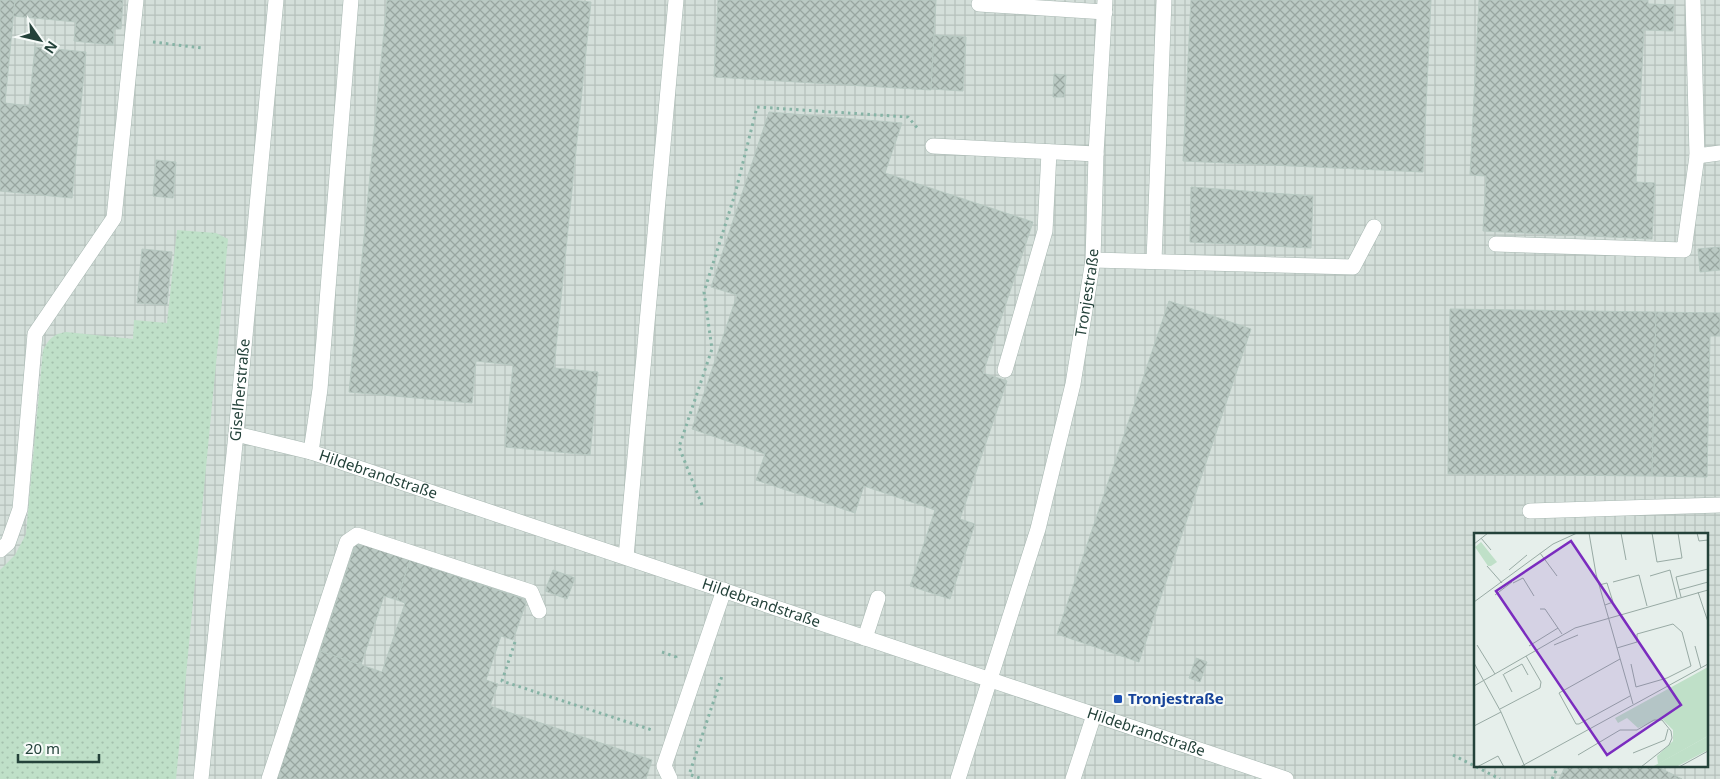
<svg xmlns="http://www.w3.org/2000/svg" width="1720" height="779" font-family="'Noto Sans',sans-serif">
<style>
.industrial{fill:url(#industrial-grid);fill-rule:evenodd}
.grass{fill:url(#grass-dots)}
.building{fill:url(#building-cross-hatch);stroke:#b8c9c2}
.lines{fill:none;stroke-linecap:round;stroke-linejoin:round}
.minor-casing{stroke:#a8b8b2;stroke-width:16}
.path{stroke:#86b3a5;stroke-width:3;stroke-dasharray:2.5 4;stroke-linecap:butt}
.minor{stroke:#fff;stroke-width:15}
.transit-dot{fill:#1a4fb4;stroke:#f7fbf9;stroke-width:2}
.labels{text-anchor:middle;stroke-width:4.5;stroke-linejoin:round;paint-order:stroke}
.street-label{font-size:15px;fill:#24423a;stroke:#f7fbf9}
.transit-label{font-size:15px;font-weight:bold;fill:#164399;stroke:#f7fbf9;text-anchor:start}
.inset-road{fill:none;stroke:#98aaa4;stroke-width:1}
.view{fill:#7b2cbf;fill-opacity:0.15;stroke:#7b2cbf;stroke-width:2.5}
.inset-edge{fill:none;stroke:#24423a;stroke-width:2.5}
</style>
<defs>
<pattern id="industrial-grid" width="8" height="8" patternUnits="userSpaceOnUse" patternTransform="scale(1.25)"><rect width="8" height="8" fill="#d4dfda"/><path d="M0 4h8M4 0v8" fill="none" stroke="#b6c1bc"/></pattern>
<pattern id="grass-dots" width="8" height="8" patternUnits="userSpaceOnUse" patternTransform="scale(1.25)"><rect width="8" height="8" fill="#bfe0c8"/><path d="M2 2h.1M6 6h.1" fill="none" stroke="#a4c1ad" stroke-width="1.8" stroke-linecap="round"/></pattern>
<pattern id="building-cross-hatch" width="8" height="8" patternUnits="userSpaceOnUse" patternTransform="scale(1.25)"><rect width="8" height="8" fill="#bbcac4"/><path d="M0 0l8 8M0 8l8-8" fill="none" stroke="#98a6a0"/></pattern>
</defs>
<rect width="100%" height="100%" fill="#e6efeb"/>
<path class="industrial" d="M 0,0 L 1720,0 L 1720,779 L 0,779 ZM 1475,534 L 1706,534 L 1706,765 L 1475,765 Z"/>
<path class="grass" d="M 177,230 L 216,233 L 228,239 L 176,779 L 0,779 L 0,570 L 15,555 L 26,534 L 43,350 C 49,339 53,334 66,332 L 133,339 L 134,320 L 167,323 Z"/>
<g class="building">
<path d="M 0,0 L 15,0 L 5,103 L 29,106 L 35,47 L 86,52 L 72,198 L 0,191 Z"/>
<path d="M 15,0 L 123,0 L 121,29 L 114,29 L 113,45 L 74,41 L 76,22 L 13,16 Z"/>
<path d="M 387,0 L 572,0 L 591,2 L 554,368 L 598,372 L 590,455 L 505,447 L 513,365 L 476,361 L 472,403 L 349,392 Z"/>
<path d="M 718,0 L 936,0 L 931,90 L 714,77 Z"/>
<path d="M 1191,0 L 1431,0 L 1423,172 L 1183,161 Z"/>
<path d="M 1479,0 L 1648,0 L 1648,4 L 1674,5 L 1673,31 L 1644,30 L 1636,182 L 1655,183 L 1652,239 L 1483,231 L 1486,176 L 1470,175 Z"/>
<path d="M 934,35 L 966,37 L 963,91 L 931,89 Z"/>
<path d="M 1054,74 L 1066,75 L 1064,97 L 1053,97 Z"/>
<path d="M 769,112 L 902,123 L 885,173 L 1033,222 L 983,373 L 1007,381 L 960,519 L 975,524 L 950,599 L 910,586 L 935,510 L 864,486 L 855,513 L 756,480 L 765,454 L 692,429 L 737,295 L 711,287 Z"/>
<path d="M 156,160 L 176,162 L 173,198 L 153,196 Z"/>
<path d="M 1191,187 L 1313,196 L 1311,248 L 1190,242 Z"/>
<path d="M 1720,247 L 1720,270 L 1700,272 L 1698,249 Z"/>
<path d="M 142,249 L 172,252 L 167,305 L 137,303 Z"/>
<path d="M 1169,301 L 1251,329 L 1139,662 L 1057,634 Z"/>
<path d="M 1450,309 L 1656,312 L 1652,476 L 1448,474 Z"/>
<path d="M 1656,312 L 1720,313 L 1720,336 L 1710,336 L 1707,477 L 1652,476 Z"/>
<path d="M 356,542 L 410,560 L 397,600 L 384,596 L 361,665 L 320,651 Z"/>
<path d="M 410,560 L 527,600 L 513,640 L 501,636 L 486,680 L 498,684 L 490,706 L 652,760 L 646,779 L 277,779 L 320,651 L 382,672 L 405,603 L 397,600 Z"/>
<path d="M 553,570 L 575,578 L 567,599 L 545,591 Z"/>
<path d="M 1196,658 L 1207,662 L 1200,682 L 1189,678 Z"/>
<path d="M 1566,765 L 1654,765 L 1682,779 L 1559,779 Z"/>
</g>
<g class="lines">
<g class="minor-casing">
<g id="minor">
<path d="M 1693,0 L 1697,156 L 1720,153"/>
<path d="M 979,4 L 1105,12"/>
<path d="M 933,146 L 1096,154"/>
<path d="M 1496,244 L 1684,250 L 1697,156"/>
<path d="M 1093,260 L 1353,267 L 1374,227"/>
<path d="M 1154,261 L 1164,0"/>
<path d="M 1005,370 L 1045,231 L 1049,152"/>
<path id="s1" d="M 236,434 L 311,452 L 1286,779"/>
<path d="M 311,452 L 320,389 L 351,0"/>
<path d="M 1530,511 L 1720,505"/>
<path d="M 0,550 L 8,543 L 20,509 L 35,334 L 114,218 L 136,0"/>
<path d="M 626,557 L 676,0"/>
<path d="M 865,638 L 878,598"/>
<path id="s2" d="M 201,779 L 236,434 L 276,0"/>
<path d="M 269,779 L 347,542 L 357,535 L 531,592 L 539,611"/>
<path d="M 670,779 L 664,766 L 724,590"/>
<path id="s3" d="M 958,779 L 1038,529 L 1073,384 L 1093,260 L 1096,154 L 1105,0"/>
<path d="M 1073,779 L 1094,715"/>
</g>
</g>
<g class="path">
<path d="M 153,42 L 202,48"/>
<path d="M 702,505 L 679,447 L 712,349 L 704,292 L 735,194 L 757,107 L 908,117 L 919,130"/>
<path d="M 515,642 L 502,681 L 652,730"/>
<path d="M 662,652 L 676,657 L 676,659"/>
<path d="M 1453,755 L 1500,779"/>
<path d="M 690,772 L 722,676"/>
<path d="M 691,775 L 703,779"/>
<path d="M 1552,779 L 1559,765"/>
</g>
<use href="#minor" class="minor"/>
</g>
<rect class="transit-dot" x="1113" y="694" width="10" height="10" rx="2.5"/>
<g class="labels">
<g class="street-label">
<text dy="5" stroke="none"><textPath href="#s3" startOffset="504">Tronjestraße</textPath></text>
<text dy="5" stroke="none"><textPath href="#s2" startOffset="391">Giselherstraße</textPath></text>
<text dy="5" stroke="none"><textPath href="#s1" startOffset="148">Hildebrandstraße</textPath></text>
<text dy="5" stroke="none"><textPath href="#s1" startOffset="552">Hildebrandstraße</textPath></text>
<text dy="5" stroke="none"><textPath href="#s1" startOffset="958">Hildebrandstraße</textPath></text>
</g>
<g class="transit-label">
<text x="1128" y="704">Tronjestraße</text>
</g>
</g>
<g transform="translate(1474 533)">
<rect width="234" height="234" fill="#e6efeb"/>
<path d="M 7,9 L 23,29 L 17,33 L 14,33 L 1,14 ZM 234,134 L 234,203 L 184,231 L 183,223 L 199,208 L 199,197 L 187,185 L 164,195 L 153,185 L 144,190 L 141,185 Z" fill="#bfe0c8"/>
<path d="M 234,203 L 234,217 L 202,234 L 178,234 Z" fill="#bfe0c8"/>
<path class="inset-road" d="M 115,0 L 122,41 L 159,171M 147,0 L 152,27M 178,0 L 183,29 L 208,25 L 204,0M 223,0 L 225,8 L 234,7M 7,5 L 17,17M 0,11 L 14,0M 66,20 L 83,43M 13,33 L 28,50M 35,37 L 53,22M 176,43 L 196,37 L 203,65M 139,49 L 165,42 L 173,73M 39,50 L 49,45 L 60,63M 125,52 L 133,50 L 139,69 L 131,72M 205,57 L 234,49M 224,59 L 234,89M 21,62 L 38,49M 207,64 L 202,44 L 234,36M 0,69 L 79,11 L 103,0M 66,76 L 71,76 L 88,101M 3,112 L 21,141M 80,112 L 104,102M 55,113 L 84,95M 221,113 L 227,135M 143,115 L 163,109 L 163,101 L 199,91 L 208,99 L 217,133 L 193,145 L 162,154 L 157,131M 146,126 L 85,160 L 102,191 L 105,191 L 156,163M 0,130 L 27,179 L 51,234M 29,141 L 38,159M 30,141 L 48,131 L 54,142M 0,153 L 101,95 L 234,57M 26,176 L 66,155 L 67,149 L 52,123M 0,193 L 27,179M 159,220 L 191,207 L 194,196M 104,222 L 146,197 L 163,197 L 180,187 L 188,187 L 197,198 L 198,205 L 195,212 L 167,234M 3,234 L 24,223 L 30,234M 46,234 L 234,131M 205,234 L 234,218"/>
<path class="view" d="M 97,8 L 207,172 L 133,222 L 22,58 Z"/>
<rect width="234" height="234" class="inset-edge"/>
</g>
<g transform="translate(40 40) rotate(124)" stroke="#f7fbf9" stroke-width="4" paint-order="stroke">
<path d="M0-4L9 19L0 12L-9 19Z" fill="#24423a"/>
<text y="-8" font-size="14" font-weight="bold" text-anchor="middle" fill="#24423a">N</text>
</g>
<path d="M18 754v8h81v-8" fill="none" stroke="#24423a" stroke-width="2.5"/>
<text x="25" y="754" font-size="15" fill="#24423a" stroke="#f7fbf9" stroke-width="4" paint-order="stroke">20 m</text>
</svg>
